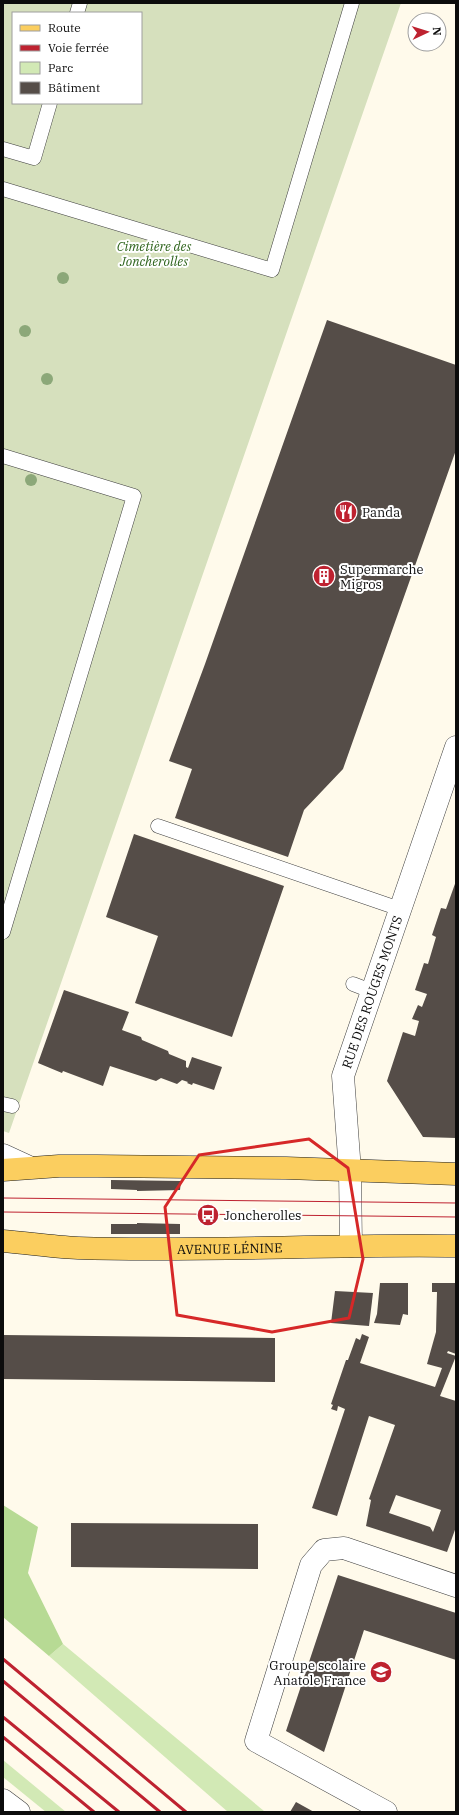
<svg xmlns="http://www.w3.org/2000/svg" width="459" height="1815" font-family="'IBM Plex Serif',serif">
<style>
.green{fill:#d2e9b5}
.forest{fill:#b7da94}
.cemetery{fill:#d6e0bd;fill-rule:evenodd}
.building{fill:#554d48;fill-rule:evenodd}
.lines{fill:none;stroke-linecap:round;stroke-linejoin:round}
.service-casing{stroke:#3f3f3f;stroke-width:15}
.minor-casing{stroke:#3f3f3f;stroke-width:23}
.primary-casing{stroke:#1d1d1d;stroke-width:23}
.service{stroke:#fff;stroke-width:14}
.minor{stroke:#fff;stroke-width:22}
.primary{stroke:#fbce5f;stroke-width:22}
.tram{stroke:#be2230;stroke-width:1}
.rail{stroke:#be2230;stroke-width:3}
.tree{fill:#8ca879}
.marked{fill:none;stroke:#d62828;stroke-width:3;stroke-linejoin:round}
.labels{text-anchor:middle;stroke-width:4;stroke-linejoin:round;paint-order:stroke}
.park-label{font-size:13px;font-style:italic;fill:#2e641c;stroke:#fff}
.poi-label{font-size:13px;fill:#0c0c0c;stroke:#fff;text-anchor:start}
.street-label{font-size:13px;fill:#0c0c0c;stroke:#fff}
</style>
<rect width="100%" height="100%" fill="#fffaeb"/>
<g class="green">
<path d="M 63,1644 L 264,1811 L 264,1812 L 228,1812 L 49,1656 Z"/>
<path d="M 3,1760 L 66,1812 L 46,1812 L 3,1777 Z"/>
</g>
<path class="forest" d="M 3,1505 L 38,1527 L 28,1573 L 63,1644 L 49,1656 L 3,1617 Z"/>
<path class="cemetery" d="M 3,3 L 401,3 L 9,1133 L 3,1131 ZM 13,13 L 141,13 L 141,103 L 13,103 Z"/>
<g class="building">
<path d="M 327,320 L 456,365 L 456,450 L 343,769 L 304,810 L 288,857 L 175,818 L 192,769 L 169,761 L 205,664 Z"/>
<path d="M 134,834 L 284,886 L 232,1037 L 135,1003 L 158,936 L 106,917 Z"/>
<path d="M 456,881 L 456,1138 L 423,1137 L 387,1081 L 403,1032 L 415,1036 L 419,1021 L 412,1019 L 418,1005 L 422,1007 L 427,994 L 415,990 L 424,963 L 428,964 L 436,937 L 432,935 L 441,908 L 446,909 Z"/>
<path d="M 64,990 L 129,1012 L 122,1030 L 141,1037 L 142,1040 L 168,1051 L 169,1054 L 186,1061 L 186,1067 L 188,1068 L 192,1057 L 222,1067 L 214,1090 L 193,1083 L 192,1085 L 187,1083 L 188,1082 L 182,1080 L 177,1084 L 161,1078 L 156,1081 L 110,1066 L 103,1086 L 63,1071 L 62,1073 L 38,1063 Z"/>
<path d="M 111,1180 L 181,1181 L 180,1190 L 137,1191 L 137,1190 L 111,1189 Z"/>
<path d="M 137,1223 L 180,1224 L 180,1234 L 111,1234 L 111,1224 L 137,1224 Z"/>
<path d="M 380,1283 L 408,1283 L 408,1315 L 403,1314 L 400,1325 L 374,1323 L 377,1314 Z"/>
<path d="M 432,1283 L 456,1283 L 456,1354 L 448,1351 L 447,1353 L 456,1356 L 440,1396 L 456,1401 L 456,1527 L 447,1552 L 366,1526 L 371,1500 L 369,1499 L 395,1425 L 369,1416 L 337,1516 L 312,1508 L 345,1409 L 338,1406 L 337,1411 L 331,1409 L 333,1405 L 331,1404 L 346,1360 L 348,1360 L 356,1338 L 360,1340 L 362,1334 L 369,1337 L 360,1363 L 435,1387 L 442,1368 L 427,1364 L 436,1332 L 437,1292 L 432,1292 ZM 396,1495 L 441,1510 L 433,1532 L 430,1527 L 389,1513 Z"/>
<path d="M 335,1291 L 373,1293 L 369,1326 L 331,1323 Z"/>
<path d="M 3,1335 L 275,1338 L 275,1382 L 3,1379 Z"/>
<path d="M 71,1523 L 258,1524 L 258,1569 L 71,1567 Z"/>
<path d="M 338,1575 L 456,1613 L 456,1660 L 364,1630 L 324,1752 L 286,1731 Z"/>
<path d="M 296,1802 L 314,1812 L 290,1812 Z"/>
</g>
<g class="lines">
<g class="service-casing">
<g id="service">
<path d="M 77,13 L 80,3"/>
<path d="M 3,149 L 34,158 L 50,103"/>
<path d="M 3,189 L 272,270 L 352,3"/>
<path d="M 3,456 L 134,496 L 3,932"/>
<path d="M 158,826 L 400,909"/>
<path d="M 353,984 L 371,991"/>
<path d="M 3,1104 L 12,1106"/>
</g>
</g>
<g class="minor-casing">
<g id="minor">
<path d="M 3,1155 L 29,1167"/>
<path id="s1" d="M 351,1246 L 350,1171 L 343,1076 L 456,747"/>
<path d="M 3,1800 L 19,1812"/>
<path d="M 386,1812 L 256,1741 L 311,1565 L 324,1550 L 344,1548 L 456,1586"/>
</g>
</g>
<g class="primary-casing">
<g id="primary">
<path d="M 3,1170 L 59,1166 L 97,1166 L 286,1168 L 456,1174"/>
<path id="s2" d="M 3,1241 C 28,1243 53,1247 78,1248 C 204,1252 330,1244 456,1246"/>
</g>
</g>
<use href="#service" class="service"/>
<use href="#minor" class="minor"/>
<use href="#primary" class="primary"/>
<g class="tram">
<path d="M 3,1198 L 456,1203"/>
<path d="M 3,1212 L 456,1217"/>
</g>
<g class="rail">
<path d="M 3,1659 L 186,1812"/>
<path d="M 3,1681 L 160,1812"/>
<path d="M 3,1717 L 119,1812"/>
<path d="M 3,1737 L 94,1812"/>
</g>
</g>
<g class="tree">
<circle cx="63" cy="278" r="6"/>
<circle cx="25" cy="331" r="6"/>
<circle cx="47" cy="379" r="6"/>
<circle cx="31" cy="480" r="6"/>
</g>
<path class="marked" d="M 309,1139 L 348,1168 L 363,1259 L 349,1318 L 272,1332 L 177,1315 L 165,1207 L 199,1155 Z"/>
<defs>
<g id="restaurant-disc" transform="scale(1.15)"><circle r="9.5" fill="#be2230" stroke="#fff"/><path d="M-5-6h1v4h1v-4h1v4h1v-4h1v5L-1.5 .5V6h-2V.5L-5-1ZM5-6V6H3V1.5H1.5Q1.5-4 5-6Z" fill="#fff"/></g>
<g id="building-disc" transform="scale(1.15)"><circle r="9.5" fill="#be2230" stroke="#fff"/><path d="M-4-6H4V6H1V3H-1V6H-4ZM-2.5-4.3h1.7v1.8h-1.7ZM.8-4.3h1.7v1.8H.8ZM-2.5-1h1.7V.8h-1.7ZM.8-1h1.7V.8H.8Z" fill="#fff"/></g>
<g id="bus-disc" transform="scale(1.15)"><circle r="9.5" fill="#be2230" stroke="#fff"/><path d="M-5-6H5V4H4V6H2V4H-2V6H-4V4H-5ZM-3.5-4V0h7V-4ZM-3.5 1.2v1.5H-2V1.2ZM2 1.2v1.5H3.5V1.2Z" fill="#fff"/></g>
<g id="school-disc" transform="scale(1.15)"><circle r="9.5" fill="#be2230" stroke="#fff"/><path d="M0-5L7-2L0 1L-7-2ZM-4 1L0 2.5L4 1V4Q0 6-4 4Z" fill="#fff"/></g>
</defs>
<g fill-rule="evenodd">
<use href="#restaurant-disc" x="346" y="512"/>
<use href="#building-disc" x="324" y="576"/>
<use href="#bus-disc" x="208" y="1215"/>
<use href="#school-disc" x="381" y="1672"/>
</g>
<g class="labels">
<g class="park-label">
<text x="154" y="251">Cimetière des<tspan x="154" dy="15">Joncherolles</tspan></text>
</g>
<g class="poi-label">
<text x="362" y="517">Panda</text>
<text x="340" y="574">Supermarche<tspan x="340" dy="15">Migros</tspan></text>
<text x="224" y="1220">Joncherolles</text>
<text x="366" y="1670" text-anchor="end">Groupe scolaire<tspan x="366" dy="15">Anatole France</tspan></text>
</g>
<g class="street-label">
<text dy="5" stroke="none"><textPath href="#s1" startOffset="259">RUE DES ROUGES MONTS</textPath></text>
<text dy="5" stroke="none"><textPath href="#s2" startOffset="227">AVENUE LÉNINE</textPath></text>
</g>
</g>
<rect width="459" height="1815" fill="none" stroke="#0c0c0c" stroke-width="8"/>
<rect x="12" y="12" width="130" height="92" fill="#ffffff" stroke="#9e9e9e"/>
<rect x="20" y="25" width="20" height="6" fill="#fbce5f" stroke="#9e9e9e"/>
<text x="48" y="32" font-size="12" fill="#0c0c0c">Route</text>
<rect x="20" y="45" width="20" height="6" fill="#be2230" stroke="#9e9e9e"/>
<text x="48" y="52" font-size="12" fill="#0c0c0c">Voie ferrée</text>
<rect x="20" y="62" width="20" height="12" fill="#d2e9b5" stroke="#9e9e9e"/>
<text x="48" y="72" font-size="12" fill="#0c0c0c">Parc</text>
<rect x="20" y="82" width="20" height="12" fill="#554d48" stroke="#9e9e9e"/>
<text x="48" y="92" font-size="12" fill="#0c0c0c">Bâtiment</text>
<g transform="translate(427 32) rotate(86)"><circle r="19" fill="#ffffff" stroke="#9e9e9e"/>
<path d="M0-3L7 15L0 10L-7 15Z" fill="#be2230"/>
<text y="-6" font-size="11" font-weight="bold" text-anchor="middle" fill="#0c0c0c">N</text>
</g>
</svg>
